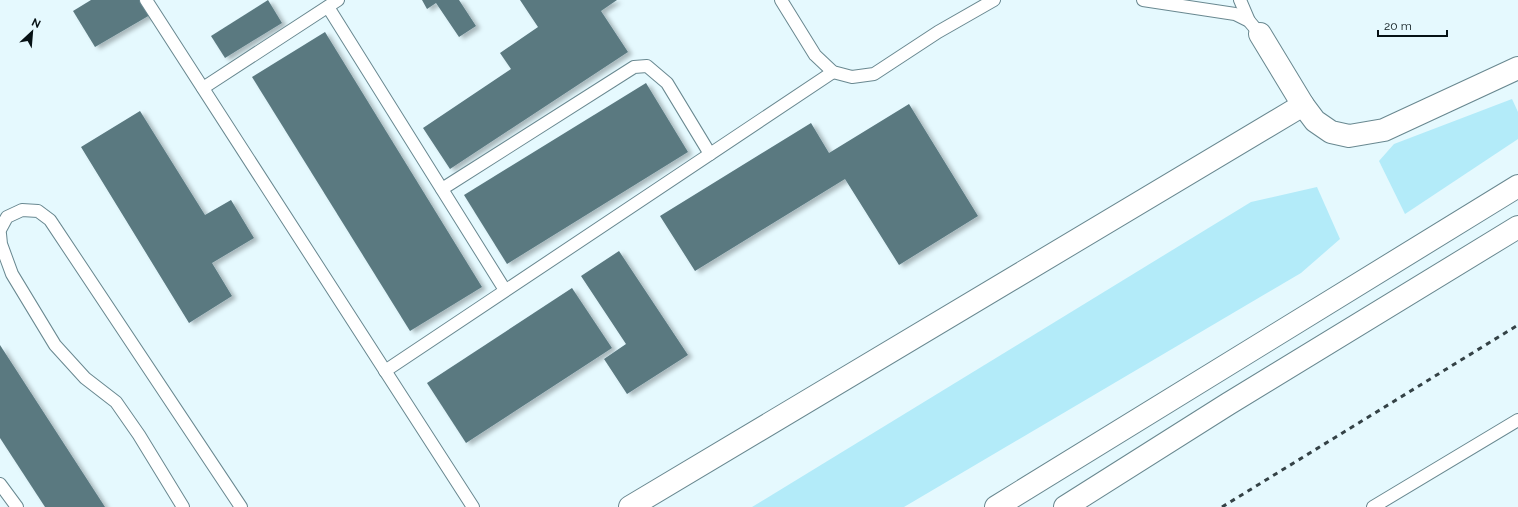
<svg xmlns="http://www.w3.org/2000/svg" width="1518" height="507" font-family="Raleway,sans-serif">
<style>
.green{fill:#b3ebf9}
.building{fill:#5a7980;filter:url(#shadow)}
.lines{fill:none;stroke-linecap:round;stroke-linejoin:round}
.service-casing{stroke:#698890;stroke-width:14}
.minor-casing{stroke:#698890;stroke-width:24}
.secondary-casing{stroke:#698890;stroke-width:24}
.service{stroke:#fff;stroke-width:12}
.minor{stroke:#fff;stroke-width:22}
.secondary{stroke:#fff;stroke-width:22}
.rail{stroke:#344246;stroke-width:3;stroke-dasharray:5 5;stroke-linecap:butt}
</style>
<defs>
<filter id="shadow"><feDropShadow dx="4.5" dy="2.5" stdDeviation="2" flood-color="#0004"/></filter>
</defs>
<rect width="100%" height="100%" fill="#e5f9fe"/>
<g class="green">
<path d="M 1512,99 L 1518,112 L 1518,139 L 1405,214 L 1379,161 L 1394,144 Z"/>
<path d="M 1317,187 L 1340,239 L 1301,273 L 904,507 L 752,507 L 1251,202 Z"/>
</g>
<g class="building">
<path d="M 91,0 L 141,0 L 150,15 L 95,47 L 73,11 Z"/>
<path d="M 268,0 L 282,23 L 225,58 L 211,36 Z"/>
<path d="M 422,0 L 459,0 L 476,26 L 459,37 L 436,3 L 427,9 Z"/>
<path d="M 520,0 L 617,0 L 601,11 L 628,52 L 450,169 L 423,128 L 511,69 L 500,53 L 538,27 Z"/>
<path d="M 325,32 L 482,287 L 410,331 L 252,77 Z"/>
<path d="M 646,83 L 688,152 L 507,264 L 464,195 Z"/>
<path d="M 909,104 L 978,216 L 899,265 L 845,179 L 695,271 L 660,216 L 811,123 L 829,153 Z"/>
<path d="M 140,111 L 205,215 L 231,200 L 254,238 L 212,263 L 232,296 L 189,323 L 81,147 Z"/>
<path d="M 619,251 L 688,355 L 627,394 L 604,359 L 626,344 L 581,276 Z"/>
<path d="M 572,288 L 612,348 L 466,443 L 427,383 Z"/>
<path d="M 0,345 L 105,507 L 45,507 L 0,438 Z"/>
</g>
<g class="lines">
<g class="service-casing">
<g id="service">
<path d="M 146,0 L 473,507"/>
<path d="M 781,0 L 815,55 L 833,72 L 852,77 L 874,74 L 938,32 L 994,0"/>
<path d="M 1143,0 L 1235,14 L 1249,21 L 1260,34"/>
<path d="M 1240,0 L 1249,21"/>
<path d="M 328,7 L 505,290"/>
<path d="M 203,88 L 338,0"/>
<path d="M 442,189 L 634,67 L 647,66 L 667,83 L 710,154"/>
<path d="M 0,230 L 7,217 L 22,210 L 38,211 L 50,220 L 241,507"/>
<path d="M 0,234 L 1,244 L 12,274 L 55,345 L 85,378 L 116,402 L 139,435 L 183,507"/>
<path d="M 385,371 L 833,72"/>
<path d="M 0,484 L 17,507"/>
<path d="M 1373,507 L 1518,420"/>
</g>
</g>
<g class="minor-casing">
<g id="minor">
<path d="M 1260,34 L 1303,105 L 1315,121 L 1331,132 L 1349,136 L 1384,130 L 1518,68"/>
<path d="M 630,507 L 1303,105"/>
</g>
</g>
<g class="secondary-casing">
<g id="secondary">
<path d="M 996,507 L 1518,186"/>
<path d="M 1065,507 L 1228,404 L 1518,227"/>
</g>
</g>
<use href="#service" class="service"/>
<use href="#minor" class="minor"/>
<use href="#secondary" class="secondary"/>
<path class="rail" d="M 1222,507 L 1518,325"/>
</g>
<g transform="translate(32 32) rotate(26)" stroke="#e5f9fe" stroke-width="3" paint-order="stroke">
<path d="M0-3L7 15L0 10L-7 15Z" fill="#061215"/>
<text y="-6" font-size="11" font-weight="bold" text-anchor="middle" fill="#061215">N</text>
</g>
<path d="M1378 30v6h69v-6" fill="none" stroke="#061215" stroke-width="2"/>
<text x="1384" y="30" font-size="12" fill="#061215" stroke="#e5f9fe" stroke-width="3" paint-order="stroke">20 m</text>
</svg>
